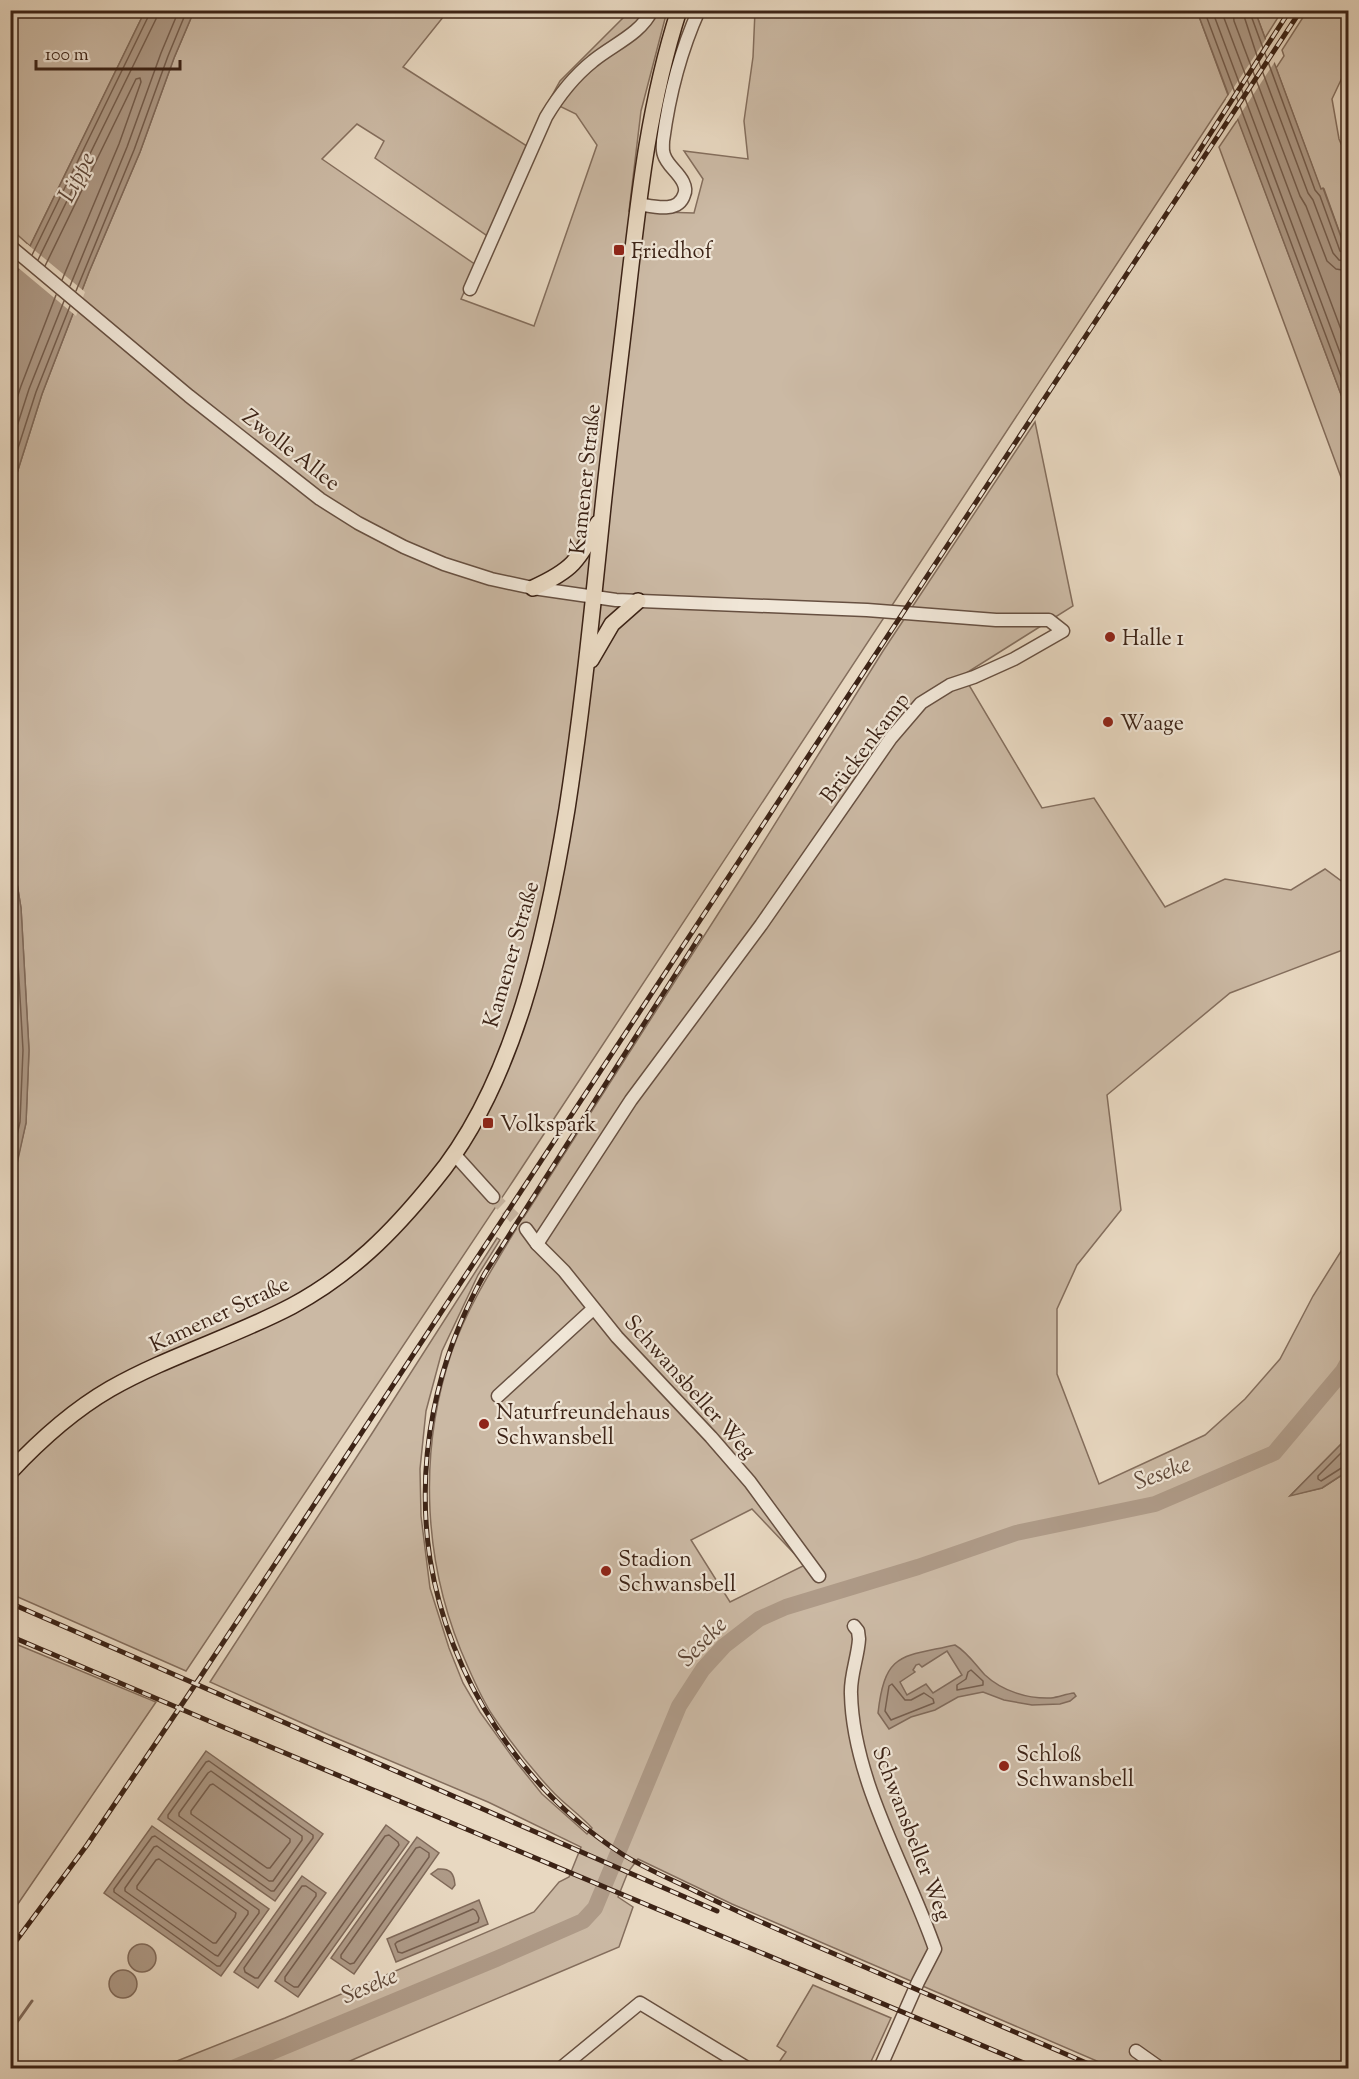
<svg xmlns="http://www.w3.org/2000/svg" width="1359" height="2079" viewBox="0 0 1359 2079" font-family="'Sorts Mill Goudy',serif">
  <rect width="100%" height="100%" fill="#e8d8c1"/>
  <filter id="stains"><feTurbulence type="fractalNoise" baseFrequency=".00333" numOctaves="4"/><feColorMatrix values="0 0 0 0 .2 0 0 0 0 .09 0 0 0 0 .02 0 0 0 .5 -.17"/></filter>
  <radialGradient id="worn" r=".72"><stop offset=".6" stop-color="#630" stop-opacity="0"/><stop offset="1" stop-color="#630" stop-opacity=".3"/></radialGradient>
  <g fill="#cbb9a4" stroke="#846e5d" stroke-width="1.5" fill-rule="evenodd">
    <path d="M10 11H145L30 246 11 229Z"/>
    <path d="M194 11H448L403 67 530 148 489 237 375 158 384 141 357 124 322 159 476 265 461 299 534 326 597 145 576 114 549 101 560 81 630 11H667L641 111 629 211 694 213 703 179 684 151 748 159 744 121 753 57 755 11H1197L1228 95 513 1181 186 1671 11 1594 10 1191 26 1123 29 1050 21 908 10 840 11 492 42 394 89 272 140 152 174 58Z"/>
    <path d="M1255 11H1282L1265 38Z"/>
    <path d="M1307 11H1348V65L1332 99 1339 139 1348 160V256L1324 189 1321 190 1276 68 1284 56 1282 50Z"/>
    <path d="M1238 119 1348 413V496L1219 147Z"/>
    <path d="M1035 422 1073 606 963 675 1042 808 1094 798 1165 907 1225 879 1291 890 1325 869 1348 886V948L1230 993 1107 1095 1121 1210 1077 1265 1057 1309V1374L1099 1484 1205 1435 1245 1399 1280 1359 1313 1296 1348 1240V1437L1291 1495 1322 1488 1348 1471V2068H1113L732 1904 638 1859 628 1872 618 1897 633 1907 619 1947 375 2050 334 2068H78L83 2062 104 2065 142 2066 177 2061 285 2018 534 1912 559 1882 569 1877 581 1847 488 1802 329 1735 210 1682 371 1435 497 1238 500 1240 478 1275 442 1351 426 1411 420 1469 421 1516 430 1588 449 1648 463 1683 480 1712 513 1758 542 1794 587 1834 592 1828C581 1816 567 1806 555 1794 532 1770 511 1743 493 1716 483 1701 475 1683 468 1667 423 1568 417 1454 452 1351 467 1309 490 1272 513 1234L743 875 883 651ZM752 1509 805 1565 730 1602 691 1540Z"/>
    <path d="M11 1642 156 1702 11 1914Z"/>
    <path d="M813 1985 891 2018 868 2068H775L786 2052 777 2046Z"/>
  </g>
  <g fill="#ae9a87" stroke="#806a5a" stroke-width="1.5" fill-rule="evenodd">
    <path d="M145 11H194L174 58 140 152 89 272 42 394 11 492V285Z"/>
    <path d="M1197 11H1255L1321 189 1323 188 1348 256V413Z"/>
    <path d="M10 840 21 908 29 1050 26 1123 11 1191Z"/>
    <path d="M1348 1437V1471L1322 1488 1290 1496Z"/>
    <path d="M955 1645C967 1652 975 1664 985 1675 1002 1691 1028 1699 1051 1698 1059 1697 1066 1694 1074 1693L1076 1696 1070 1701 1060 1704 1032 1705 1004 1700 983 1692 958 1697 935 1710 911 1717 889 1729 878 1713C885 1651 902 1657 955 1645ZM947 1651 962 1675 933 1693 926 1684 907 1695 900 1682 915 1672 913 1670 916 1665 919 1664 922 1667Z"/>
    <path d="M206 1751 323 1834 275 1901 158 1819Z"/>
    <path d="M386 1825 409 1842 298 1997 275 1981Z"/>
    <path d="M152 1826 269 1909 221 1976 104 1893Z"/>
    <path d="M417 1837 439 1853 354 1974 331 1958Z"/>
    <path d="M438 1869C450 1868 454 1873 455 1885L452 1889 431 1874Z"/>
    <path d="M302 1876 326 1893 258 1988 234 1972Z"/>
    <path d="M479 1900 488 1924 396 1962 387 1939Z"/>
    <circle cx="142" cy="1958" r="14"/>
    <circle cx="123" cy="1984" r="14"/>
  </g>
  <g fill="#e8d8c1">
    <path d="M1268 36 1276 60 1236 121 1226 99Z"/>
    <path d="M27 244 85 292 76 316 16 266Z"/>
  </g>
  <g fill="none" stroke-linecap="round" stroke-linejoin="round">
    <g stroke="#755e4e" stroke-width="1.5">
      <path d="M1204 10 1348 395"/>
      <path d="M1212 10 1348 374"/>
      <path d="M1221 10 1348 348"/>
      <path d="M1233 10 1234 21 1300 196 1306 206 1327 261 1336 269 1348 271"/>
      <path d="M1242 10 1260 65 1308 193 1313 200 1333 253 1339 260 1348 262"/>
      <path d="M1249 10 1315 190 1320 196 1340 251 1348 255"/>
      <path d="M32 255 149 15 150 10"/>
      <path d="M38 260 156 19 157 10"/>
      <path d="M45 266 136 79 140 78 141 82 119 144 62 280"/>
      <path d="M70 286 127 147 161 53 179 10"/>
      <path d="M76 291 134 150 168 56 187 10"/>
      <path d="M10 419 21 386 56 295"/>
      <path d="M10 448 29 389 64 301"/>
      <path d="M10 473 36 392 70 306"/>
      <path d="M10 880 15 909 23 1050 20 1122 10 1165"/>
      <path d="M10 961 16 1050 13 1121 10 1131"/>
      <path d="M1348 1446 1318 1476V1479L1321 1481 1343 1467H1348"/>
      <path d="M971 1670 983 1681V1685L957 1690V1685L966 1679 968 1672Z"/>
      <path d="M892 1684 905 1700H911L924 1693 933 1699 934 1703 891 1720 885 1711 889 1686Z"/>
      <path d="M209 1761 313 1835V1838L274 1891H271L168 1818V1815L206 1762Z"/>
      <path d="M211 1771 302 1836V1840L273 1881H269L179 1816V1813L208 1773Z"/>
      <path d="M213 1784 290 1839V1842L270 1868H267L191 1814V1811L210 1785Z"/>
      <path d="M389 1835 398 1842 399 1845 298 1987H294L285 1981V1977L385 1836Z"/>
      <path d="M155 1836 259 1910V1913L220 1966H217L114 1892V1889L152 1837Z"/>
      <path d="M157 1846 248 1911V1914L218 1956 215 1955 125 1891V1888L154 1847Z"/>
      <path d="M420 1847 429 1853V1857L354 1963 350 1964 341 1958V1955L416 1848Z"/>
      <path d="M159 1859 236 1913 235 1917 216 1943H213L137 1889V1886L156 1860Z"/>
      <path d="M302 1886H306L316 1893V1896L258 1978H255L245 1972 244 1968Z"/>
      <path d="M473 1909 476 1911 479 1918 478 1922 402 1953 398 1952 395 1944 397 1942Z"/>
    </g>
    <path stroke="#806a5a" stroke-width="3" d="M10 2032 32 2001"/>
    <path stroke="#ae9a87" stroke-width="16" d="M233 2068 496 1959 583 1921 595 1908 679 1706 703 1669 724 1646 759 1619 786 1607 918 1567 1016 1533 1155 1504 1274 1453 1343 1371 1348 1362"/>
    <path stroke="#c6b49f" stroke-width="12" stroke-dasharray="12 6" stroke-linecap="butt" d="M493 1197 526 1229"/>
    <defs>
      <g id="minor">
        <path d="M638 204C652 206 678 214 684 195 686 191 685 186 683 182 678 172 667 165 664 155 662 150 663 146 663 141 669 96 680 52 699 10"/>
        <path d="M10 246 189 396 320 499 358 523 404 547 444 564 491 579 533 588 616 600 867 610 996 620H1049L1063 631 1014 659 974 677 950 685 921 703 891 738 761 925 631 1100 537 1244"/>
        <path d="M470 289 546 117C559 95 573 77 593 61 612 45 641 34 652 10"/>
        <path d="M455 1155 493 1197"/>
        <path d="M526 1229 537 1244 564 1271 617 1337 711 1437 750 1482 819 1576"/>
        <path d="M498 1396 593 1309"/>
        <path d="M854 1626 858 1631 859 1639C858 1657 850 1676 851 1694 853 1781 907 1868 935 1949L918 1982 880 2068"/>
        <path d="M1136 2051 1160 2068"/>
        <path d="M561 2068 640 2003 747 2068"/>
      </g>
      <g id="major">
        <path d="M533 588C573 570 578 561 598 523"/>
        <path d="M591 660 612 624 638 601"/>
        <path d="M10 1472C40 1440 72 1411 110 1389 168 1356 233 1337 292 1306 351 1274 392 1233 434 1181 515 1084 547 932 567 809 582 712 592 614 602 516 609 447 618 378 626 309 638 205 647 110 679 10"/>
      </g>
    </defs>
    <use href="#minor" stroke="#675041" stroke-width="15"/>
    <use href="#major" stroke="#3c2316" stroke-width="18"/>
    <use href="#minor" stroke="#f0e6d7" stroke-width="12"/>
    <use href="#major" stroke="#e8d8c1" stroke-width="15"/>
    <defs>
      <g id="rail">
        <path d="M1194 159 1290 10"/>
        <path d="M700 936 485 1273C436 1360 415 1459 430 1559 449 1677 521 1789 622 1854 644 1868 668 1878 691 1889 739 1913 788 1934 837 1955 924 1993 1011 2030 1098 2068"/>
        <path d="M10 1603 717 1911"/>
        <path d="M10 1636 223 1727 1036 2068"/>
        <path d="M10 1949 87 1845 199 1679 1301 10"/>
      </g>
    </defs>
    <use href="#rail" stroke="#3c2316" stroke-width="5"/>
    <use href="#rail" stroke="#f0e6d7" stroke-width="3" stroke-dasharray="9" stroke-linecap="butt"/>
  </g>
  <g fill="#8f2418" stroke="#f0e6d7" stroke-width="2">
    <rect x="613" y="244" width="12" height="12" rx="3"/>
    <circle cx="1110" cy="637" r="6"/>
    <circle cx="1108" cy="722" r="6"/>
    <rect x="482" y="1117" width="12" height="12" rx="3"/>
    <circle cx="484" cy="1424" r="6"/>
    <circle cx="606" cy="1571" r="6"/>
    <circle cx="1004" cy="1766" r="6"/>
  </g>
  <g text-anchor="middle" stroke-width="4.5" stroke-linejoin="round" paint-order="stroke">
    <g font-size="22" fill="#3c2316" stroke="#f0e6d7" text-anchor="start">
      <text x="631" y="258">Friedhof</text>
      <text x="1122" y="645">Halle 1</text>
      <text x="1120" y="730">Waage</text>
      <text x="500" y="1131">Volkspark</text>
      <text x="496" y="1419">Naturfreundehaus<tspan x="496" dy="25">Schwansbell</tspan></text>
      <text x="618" y="1566">Stadion<tspan x="618" dy="25">Schwansbell</tspan></text>
      <text x="1016" y="1761">Schloß<tspan x="1016" dy="25">Schwansbell</tspan></text>
    </g>
    <g font-size="22" fill="#3c2316" stroke="#f0e6d7">
      <text transform="translate(292 449) rotate(38)" y="8">Zwolle Allee</text>
      <text transform="translate(584 479) rotate(-84)" y="8">Kamener Straße</text>
      <text transform="translate(864 747) rotate(-53)" y="8">Brückenkamp</text>
      <text transform="translate(510 954) rotate(-74)" y="8">Kamener Straße</text>
      <text transform="translate(219 1313) rotate(-25)" y="8">Kamener Straße</text>
      <text transform="translate(691 1386) rotate(48)" y="8">Schwansbeller Weg</text>
      <text transform="translate(913 1833) rotate(69)" y="8">Schwansbeller Weg</text>
    </g>
    <g font-size="24" font-style="italic" fill="#5e4738" stroke="#f0e6d7">
      <text transform="translate(76 177) rotate(-63)" y="8">Lippe</text>
      <text transform="translate(1162 1472) rotate(-20)" y="8">Seseke</text>
      <text transform="translate(702 1641) rotate(-46)" y="8">Seseke</text>
      <text transform="translate(369 1985) rotate(-23)" y="8">Seseke</text>
    </g>
  </g>
  <rect width="1359" height="2079" fill="none" stroke="#e8d8c1" stroke-width="36"/>
  <rect x="12" y="12" width="1335" height="2055" fill="none" stroke="#3c2316" stroke-width="3"/>
  <rect x="18" y="18" width="1323" height="2043" fill="none" stroke="#3c2316" stroke-width="1.5"/>
  <path d="M36 60v9h144v-9" fill="none" stroke="#3c2316" stroke-width="3"/>
  <text x="45" y="60" font-size="18" fill="#3c2316" stroke="#f0e6d7" stroke-width="4.5" paint-order="stroke">100 m</text>
  <rect width="100%" height="100%" filter="url(#stains)"/>
  <rect width="100%" height="100%" fill="url(#worn)"/>
</svg>
